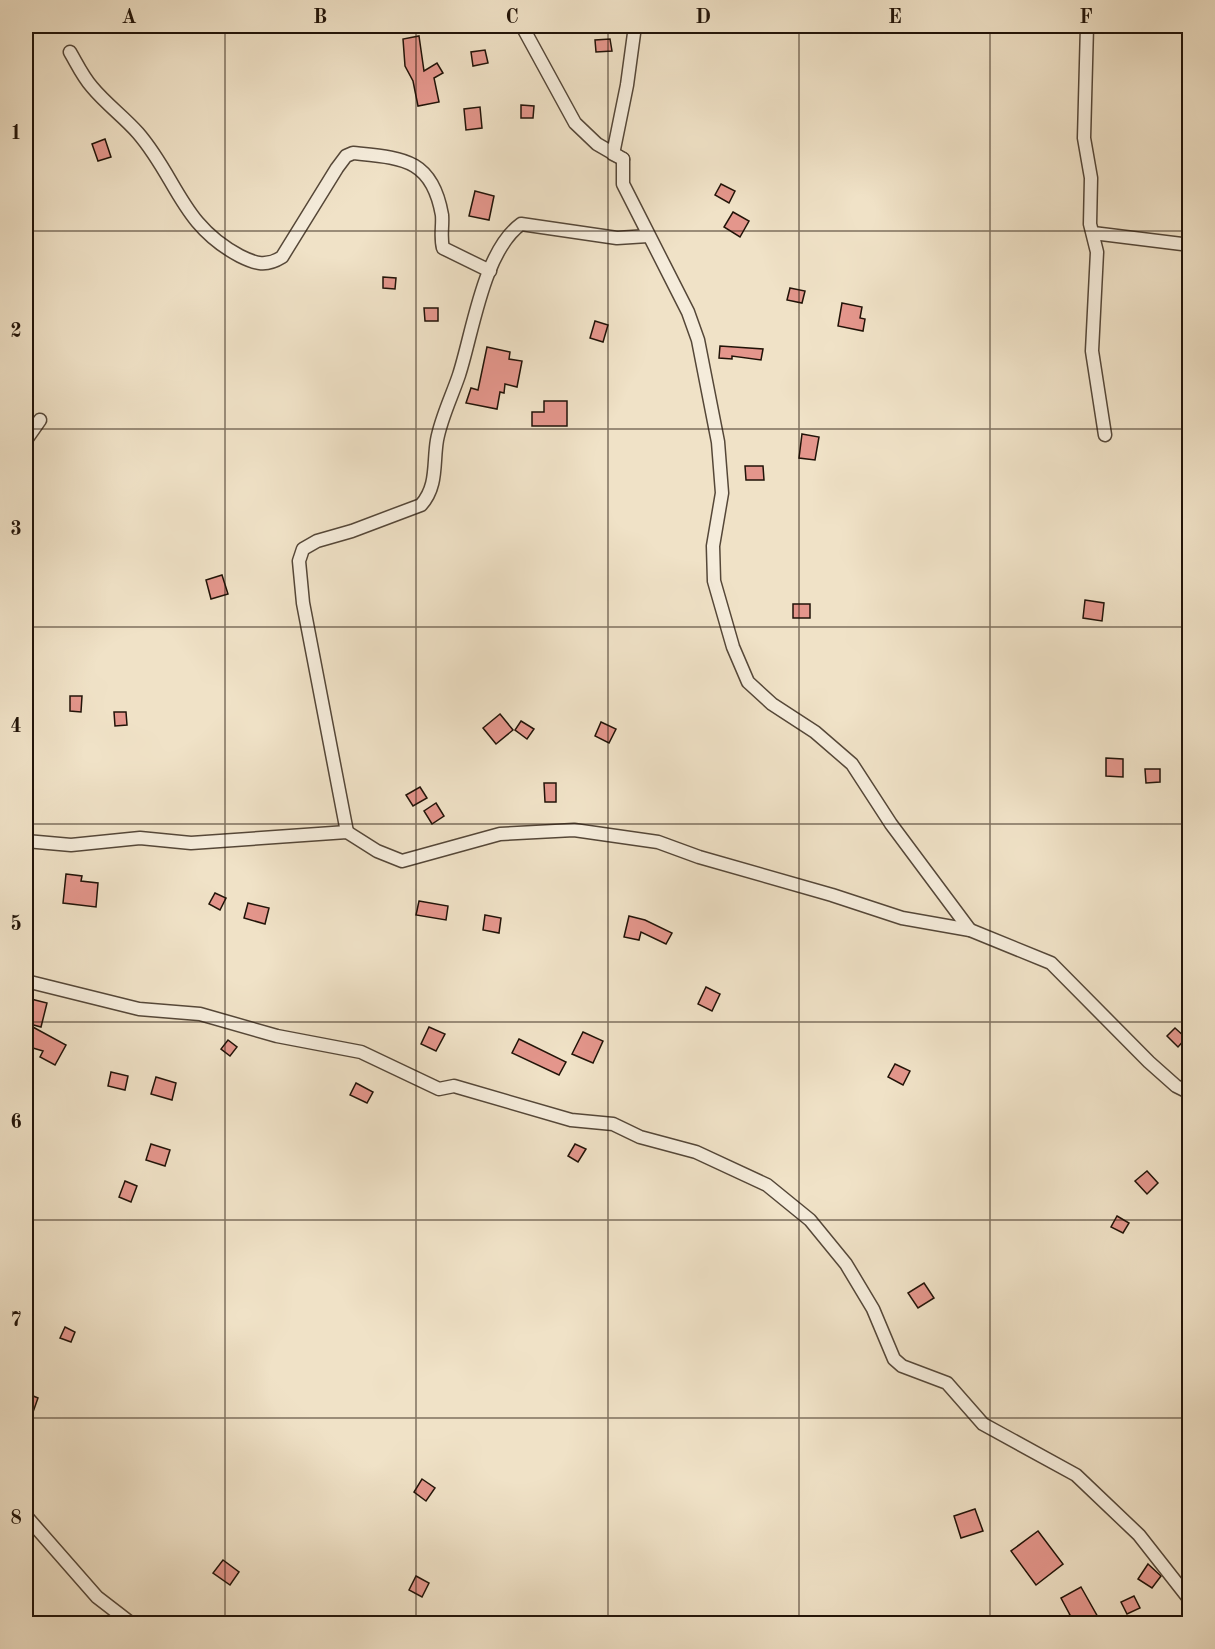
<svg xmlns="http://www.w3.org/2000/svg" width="1215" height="1649" viewBox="0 0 1215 1649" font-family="'Old Standard TT',serif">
  <rect width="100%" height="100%" fill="#f0e2c7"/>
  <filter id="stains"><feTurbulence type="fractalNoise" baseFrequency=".00333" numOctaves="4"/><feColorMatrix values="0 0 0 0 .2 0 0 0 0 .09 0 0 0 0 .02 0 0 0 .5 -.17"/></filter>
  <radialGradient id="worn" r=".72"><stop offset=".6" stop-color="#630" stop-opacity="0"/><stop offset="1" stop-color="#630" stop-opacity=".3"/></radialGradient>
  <g fill="#e4968c" stroke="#211308" stroke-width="1.5">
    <path d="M419 36 424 71 437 63 443 73 434 78 439 102 418 106 413 81 405 66 403 39Z"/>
    <path d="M610 39 612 51 596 52 595 40Z"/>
    <path d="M485 50 488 63 473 66 471 52Z"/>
    <path d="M521 105 534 106 533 118H521Z"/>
    <path d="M480 107 482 128 466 130 464 109Z"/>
    <path d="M105 139 111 157 98 161 92 144Z"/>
    <path d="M721 184 735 191 729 203 715 195Z"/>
    <path d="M475 191 494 196 489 220 469 216Z"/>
    <path d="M733 212 749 221 740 237 724 227Z"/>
    <path d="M383 277 396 278 395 289 383 288Z"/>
    <path d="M790 288 805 291 802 303 787 300Z"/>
    <path d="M842 303 862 307 860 318 865 319 863 331 838 326Z"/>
    <path d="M424 308H438V321H425Z"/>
    <path d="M595 321 608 325 603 342 590 338Z"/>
    <path d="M720 346 763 349 761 360 732 356V359L719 358Z"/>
    <path d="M487 347 510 352 509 359 522 361 517 387 505 384 504 393 500 392 497 409 466 403 471 388 478 390Z"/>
    <path d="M544 401H567V426H532V412H544Z"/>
    <path d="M802 434 819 437 815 460 799 458Z"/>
    <path d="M745 466H763L764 480H746Z"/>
    <path d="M222 575 228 594 211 599 206 580Z"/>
    <path d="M1085 600 1104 603 1102 621 1083 618Z"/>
    <rect x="793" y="604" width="17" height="14"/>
    <path d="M70 696H82L81 712 70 711Z"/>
    <path d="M114 712H126L127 725 115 726Z"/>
    <path d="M500 714 513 730 496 744 483 728Z"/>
    <path d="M521 721 534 729 527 739 515 730Z"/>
    <path d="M601 722 616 729 609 743 595 736Z"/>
    <path d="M1106 758 1123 759V777L1106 776Z"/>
    <path d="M1145 769H1160V782L1146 783Z"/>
    <path d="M544 783H556V802H545Z"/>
    <path d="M420 787 427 798 413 806 406 795Z"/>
    <path d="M436 803 444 816 432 824 424 811Z"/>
    <path d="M66 874 82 876 81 881 98 883 96 907 63 903Z"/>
    <path d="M215 893 226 898 220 910 209 904Z"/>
    <path d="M419 901 448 906 446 920 416 915Z"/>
    <path d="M248 903 269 908 265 924 244 918Z"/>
    <path d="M485 915 501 918 499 933 483 930Z"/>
    <path d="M629 916 645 920 672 933 666 944 641 932 639 940 624 937Z"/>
    <path d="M706 987 720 994 712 1011 698 1004Z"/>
    <path d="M31 999 47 1003 41 1027 26 1023Z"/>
    <path d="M31 1026 66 1045 55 1065 40 1057 43 1051 26 1046Z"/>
    <path d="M429 1027 445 1034 436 1051 421 1044Z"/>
    <path d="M1175 1028 1186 1038 1178 1047 1167 1036Z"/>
    <path d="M583 1032 603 1041 593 1063 572 1054Z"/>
    <path d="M519 1039 566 1062 559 1075 512 1053Z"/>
    <path d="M228 1040 237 1047 230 1056 221 1049Z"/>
    <path d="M895 1064 910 1071 903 1085 888 1077Z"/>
    <path d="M111 1072 128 1076 125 1090 108 1086Z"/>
    <path d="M156 1077 176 1083 172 1100 151 1094Z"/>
    <path d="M356 1083 373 1092 367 1103 350 1095Z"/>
    <path d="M151 1144 170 1150 165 1166 146 1160Z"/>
    <path d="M575 1144 586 1149 578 1162 568 1156Z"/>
    <path d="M1147 1171 1158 1183 1147 1194 1135 1181Z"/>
    <path d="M125 1181 137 1186 131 1202 119 1197Z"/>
    <path d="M1117 1216 1129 1223 1123 1233 1111 1227Z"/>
    <path d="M924 1283 934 1298 918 1308 908 1293Z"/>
    <path d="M65 1327 75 1332 71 1342 60 1338Z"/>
    <path d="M26 1393 38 1398 27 1429H26Z"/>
    <path d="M422 1479 435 1488 426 1501 414 1492Z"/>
    <path d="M975 1509 983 1531 961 1538 954 1516Z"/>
    <path d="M1038 1531 1063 1564 1036 1585 1011 1551Z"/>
    <path d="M223 1560 239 1572 230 1585 213 1573Z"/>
    <path d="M1148 1564 1161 1576 1152 1588 1138 1579Z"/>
    <path d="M416 1576 429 1583 422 1597 409 1590Z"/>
    <path d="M1081 1587 1099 1619 1090 1623H1055L1070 1615 1061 1598Z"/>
    <path d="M1134 1596 1140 1608 1127 1614 1121 1602Z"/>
  </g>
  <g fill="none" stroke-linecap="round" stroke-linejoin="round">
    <defs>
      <g id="minor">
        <path d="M522 26 575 123 597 144 623 159"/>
        <path d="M1087 26 1084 138 1091 178 1090 224 1097 252 1092 351 1105 435"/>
        <path d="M70 52C77 64 83 77 92 87 106 104 124 117 138 133 177 178 181 225 240 256 256 264 266 267 282 257L337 168 346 156 353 153C402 158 432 158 442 215 443 226 440 236 443 248L490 271"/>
        <path d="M619 157 613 154 627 85 635 26"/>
        <path d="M623 159V184L688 312 698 340 718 442 722 493 713 546 714 581 733 647 748 682 772 704 815 732 852 764 891 824 970 930"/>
        <path d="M1093 233 1190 245"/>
        <path d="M26 440 40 420"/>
        <path d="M347 832 303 603 299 561 303 549 317 541 352 531 421 505C438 486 433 463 437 440 441 418 452 396 459 375 473 332 483 252 521 224L617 238 648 236"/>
        <path d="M26 841 71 845 140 838 191 843 347 832 377 851 402 861 500 834 574 830 658 842 699 857 832 895 902 918 970 930 1051 963 1149 1062 1176 1086 1190 1093"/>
        <path d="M26 981 139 1009 200 1014 277 1036 361 1052 439 1089 454 1086 571 1120 613 1124 640 1137 696 1152 767 1185 810 1220 846 1264 873 1309 894 1359 902 1366 947 1383 983 1424 1076 1475 1139 1535 1190 1600"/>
        <path d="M26 1516 97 1597 132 1624"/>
      </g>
    </defs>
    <use href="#minor" stroke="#554738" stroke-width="15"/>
    <use href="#minor" stroke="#f5ecdb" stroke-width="12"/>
  </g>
  <path fill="none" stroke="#211308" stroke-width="1.5" stroke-opacity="0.55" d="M225 26V1624M416 26V1624M608 26V1624M799 26V1624M990 26V1624M26 231H1190M26 429H1190M26 627H1190M26 824H1190M26 1022H1190M26 1220H1190M26 1418H1190"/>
  <rect width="1215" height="1649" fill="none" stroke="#f0e2c7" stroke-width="66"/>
  <rect x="33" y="33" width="1149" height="1583" fill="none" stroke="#211308" stroke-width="2"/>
  <g font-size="20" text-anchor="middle" font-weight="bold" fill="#211308">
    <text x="129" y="23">A</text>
    <text x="320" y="23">B</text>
    <text x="512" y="23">C</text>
    <text x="703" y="23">D</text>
    <text x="895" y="23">E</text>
    <text x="1086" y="23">F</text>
    <text x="16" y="139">1</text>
    <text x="16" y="337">2</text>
    <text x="16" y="535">3</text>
    <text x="16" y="732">4</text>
    <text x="16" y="930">5</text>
    <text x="16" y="1128">6</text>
    <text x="16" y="1326">7</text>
    <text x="16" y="1524">8</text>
  </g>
  <rect width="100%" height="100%" filter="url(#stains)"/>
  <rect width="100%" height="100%" fill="url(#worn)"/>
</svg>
